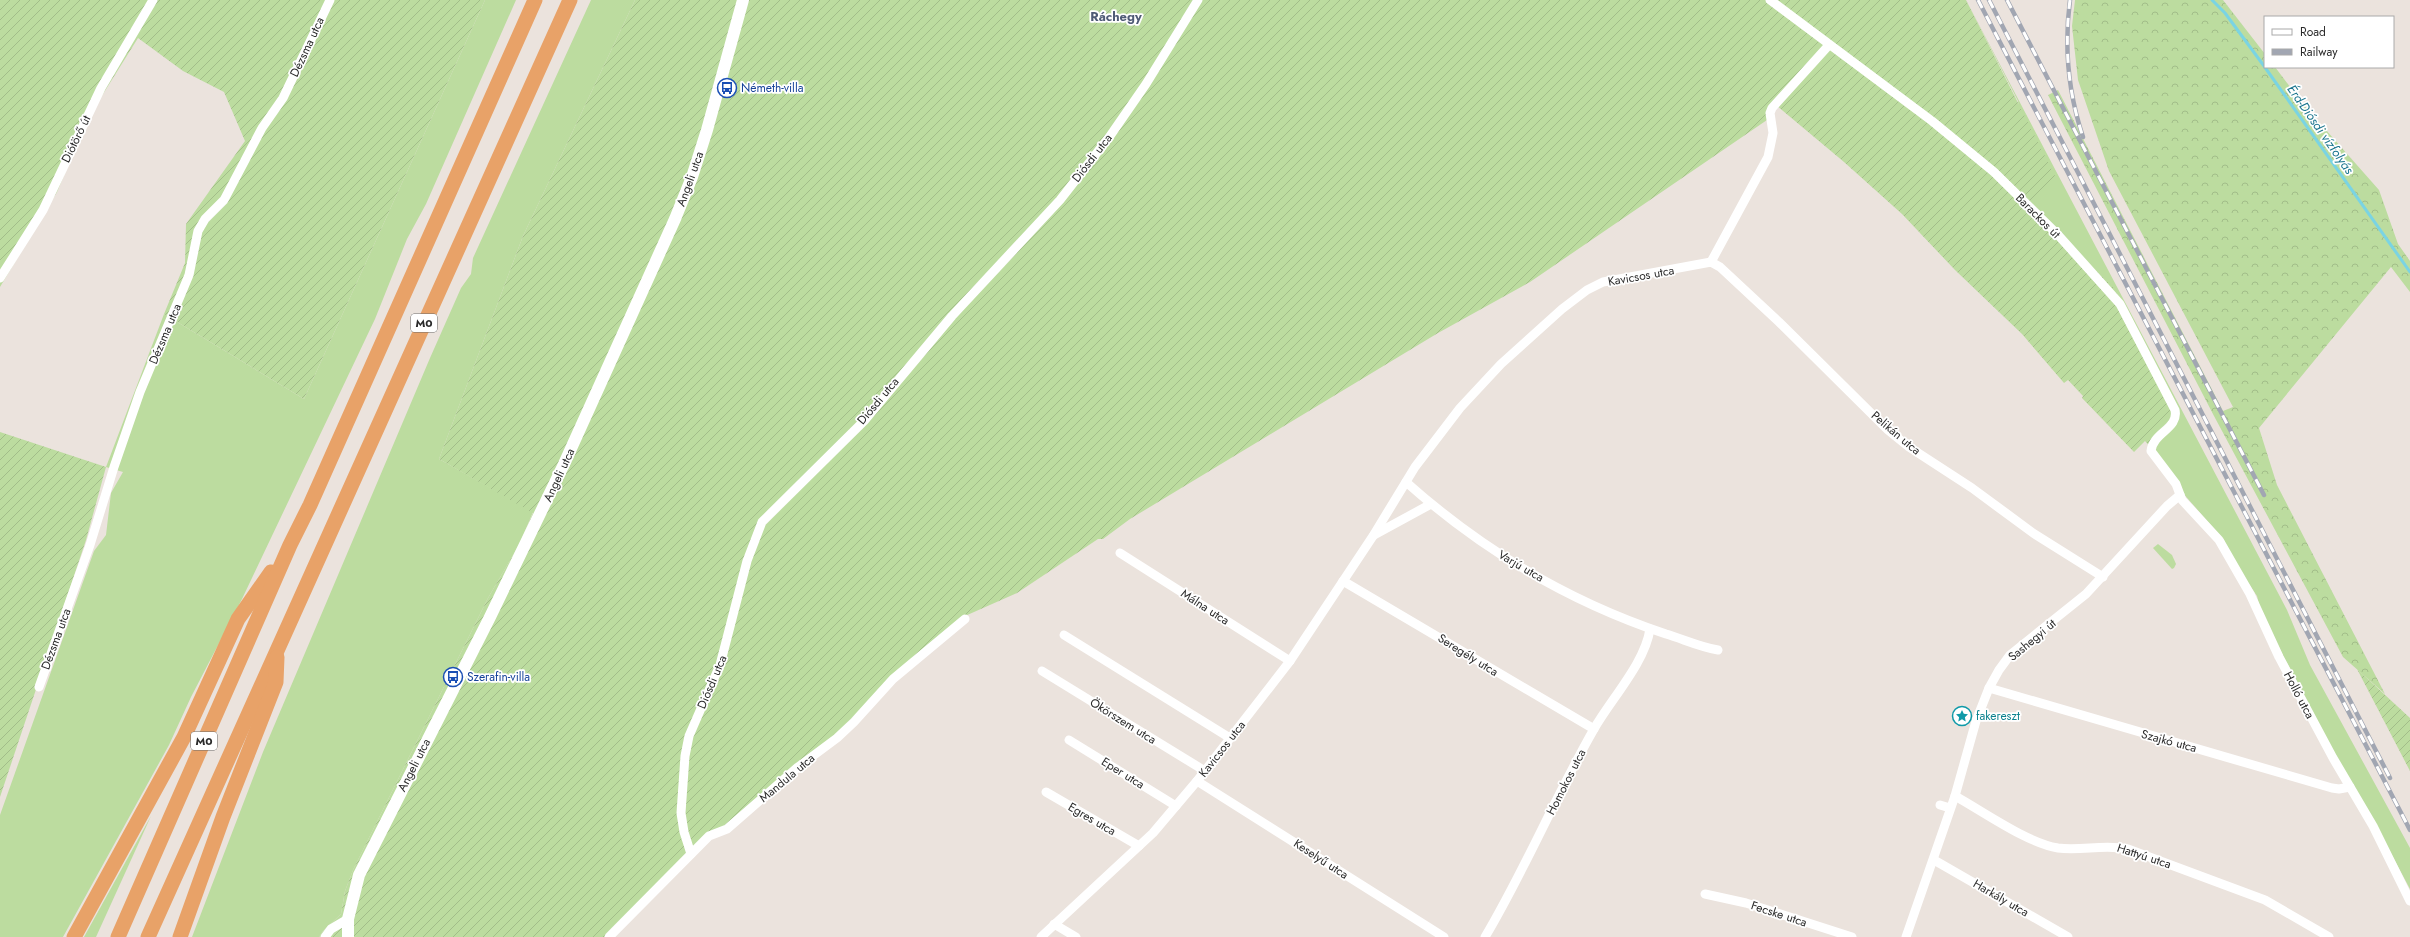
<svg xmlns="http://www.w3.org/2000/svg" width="2410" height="937" viewBox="0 0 2410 937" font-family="Jost,sans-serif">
  <defs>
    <pattern id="forest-crowns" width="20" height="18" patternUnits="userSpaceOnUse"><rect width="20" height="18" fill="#bcdc9f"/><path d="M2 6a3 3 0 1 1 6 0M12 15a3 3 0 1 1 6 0" fill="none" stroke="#a2bd89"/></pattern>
    <pattern id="garden-furrows" width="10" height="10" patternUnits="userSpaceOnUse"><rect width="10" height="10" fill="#bcdc9f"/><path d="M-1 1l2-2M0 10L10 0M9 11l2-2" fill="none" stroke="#a2bd89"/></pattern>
  </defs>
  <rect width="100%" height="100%" fill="#ebe3dd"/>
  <g fill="#bcdc9f">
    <path d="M485 0H516L426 204 407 239 375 319 242 599 191 697 169 745 63 937H0V815L94 551 106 535 111 493 123 472 106 467 164 314 304 399Z"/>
    <path d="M591 0H635L523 236 439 459 533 512 520 543 488 598 353 870 345 891 341 914 323 931 319 937H192L263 752 430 358 461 288 471 274 473 258Z"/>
    <path d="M1966 0 2287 610 2310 665 2410 848V889L2386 844 2336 759 2261 612 2257 596 2228 553 2224 540 2181 491 2153 450 2051 227 2031 205 2018 101Z"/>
    <path d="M2158 544 2172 555 2176 564 2174 568 2172 569 2153 548Z"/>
    <path d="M151 816 96 937H84Z"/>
  </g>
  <path fill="url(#forest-crowns)" d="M2075 0H2223L2265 54V67H2275L2303 104 2379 190 2398 244 2410 261V292L2391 267 2259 428 2277 485 2385 694 2343 657 2214 416 2048 95 2058 90 2223 411 2233 407 2109 171 2078 80 2072 26Z"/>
  <g fill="url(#garden-furrows)">
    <path d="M0 0H485L304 399 164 314 185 263 186 224 245 141 224 92 183 71 138 38 88 118 57 192 0 287Z"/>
    <path d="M635 0H1966L2055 176 2031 206 2113 287 2133 322 2179 417 2174 428 2161 436 2153 450 2145 441 2134 452 2082 398 2083 396 2068 380 2064 383 2022 334 1955 270 1902 214 1844 162 1777 106 1767 120 1530 282 1438 333 1130 519 1103 539H1098L1017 593 965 616 907 667 854 722 750 810 714 833 609 937H319L323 931 341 914 345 891 353 870 488 598 520 543 533 513 439 459 523 236Z"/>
    <path d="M0 432 106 467 86 540 0 797Z"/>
    <path d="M2357 669 2410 718V771Z"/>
  </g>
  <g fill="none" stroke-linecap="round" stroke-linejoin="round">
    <path stroke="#7ad4e3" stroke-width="3" d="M2212 0 2225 13 2264 66 2410 272"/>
    <g stroke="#fff" stroke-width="9">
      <path d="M1770 0 1932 121 1994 172 2059 236 2120 304 2175 410C2179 429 2153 432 2151 451L2176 484 2182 500 2219 540 2250 594 2279 657 2333 758 2373 826 2410 901"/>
      <path d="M1711 262 1720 267 1779 322 1888 430 1909 447 1972 488 2033 533 2103 577"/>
      <path d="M1711 262 1768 157 1773 133 1770 113 1772 108 1829 45"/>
      <path d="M0 278 43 210 101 88 153 0"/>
      <path d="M1406 482C1481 549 1570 602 1666 634 1683 639 1700 647 1718 650"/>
      <path d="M1374 535 1431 504"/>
      <path d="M1120 553 1290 661"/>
      <path d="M1343 581 1594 729"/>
      <path d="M1064 635 1230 738"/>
      <path d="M1042 671 1205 771"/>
      <path d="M39 687 90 545 114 467 140 392 189 275 198 231 205 219 224 200 262 128 283 98 330 0"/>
      <path d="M1989 688 2332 788 2339 789 2350 787"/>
      <path d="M1069 740 1176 806"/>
      <path d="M1197 781 1444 937"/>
      <path d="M1046 792 1139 846"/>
      <path d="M1955 796C1984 812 2027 843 2058 848 2081 851 2105 844 2128 849L2265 900 2329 937"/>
      <path d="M1940 805 1950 808"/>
      <path d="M691 854 684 832 681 813 685 756 689 736 720 665 747 561 762 522 864 421 952 316 1060 200 1110 136 1146 84 1198 0"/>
      <path d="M1934 860 2068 937"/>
      <path d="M1705 894 1746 903 1852 937"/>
      <path d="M1054 924 1076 937"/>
      <path d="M325 937 331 929 348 919"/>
      <path d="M609 937 709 836 727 829 798 767 837 738 854 722 893 679 965 619"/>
      <path d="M1041 937 1153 833 1197 781 1290 661 1373 536 1415 467 1460 408 1501 364 1562 309 1587 290 1603 282 1711 262"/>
      <path d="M1485 937C1525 870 1555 797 1594 729 1611 699 1645 663 1650 629"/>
      <path d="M1906 937 1955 796 1976 721 1989 688 1999 670 2010 655 2086 594 2167 506 2180 495"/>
    </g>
    <path stroke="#fff" stroke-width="12" d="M348 937V919L359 875 490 617 564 464 675 219 692 177 707 130 743 0"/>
    <g stroke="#e8a268" stroke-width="15">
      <path d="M74 937 184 737 238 619 271 572"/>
      <path d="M118 937 290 545 310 505 535 0"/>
      <path d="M148 937 570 0"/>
      <path d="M180 937 223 817 276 682 277 657"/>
    </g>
    <defs>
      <g id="rail">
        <path d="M1978 0 2410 830"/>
        <path d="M1989 0 2390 778"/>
        <path d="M2007 0 2264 495"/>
        <path d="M2070 0C2064 46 2068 92 2083 137"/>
      </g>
    </defs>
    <use href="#rail" stroke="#a1a6b2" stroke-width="4.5"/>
    <use href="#rail" stroke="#fff" stroke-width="3" stroke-dasharray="9" stroke-linecap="butt"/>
  </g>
  <defs>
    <symbol id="bus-ring" viewBox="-11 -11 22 22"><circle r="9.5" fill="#fff" stroke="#1a4fb4" stroke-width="1.5"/><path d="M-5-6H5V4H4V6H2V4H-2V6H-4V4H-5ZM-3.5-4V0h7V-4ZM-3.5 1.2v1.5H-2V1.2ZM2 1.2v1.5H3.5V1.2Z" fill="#1a4fb4"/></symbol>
    <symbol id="sight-ring" viewBox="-11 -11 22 22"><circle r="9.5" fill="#fff" stroke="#0f9aa8" stroke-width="1.5"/><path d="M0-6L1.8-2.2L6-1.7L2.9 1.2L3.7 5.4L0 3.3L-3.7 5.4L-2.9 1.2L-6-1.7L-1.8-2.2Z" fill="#0f9aa8"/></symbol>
  </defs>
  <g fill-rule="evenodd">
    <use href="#bus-ring" x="716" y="77" width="22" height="22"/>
    <use href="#bus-ring" x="442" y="666" width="22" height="22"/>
    <use href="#sight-ring" x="1951" y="705" width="22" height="22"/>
  </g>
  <g text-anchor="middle" stroke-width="3.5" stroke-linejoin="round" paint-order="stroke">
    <g fill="#fff" stroke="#6a6a6a" stroke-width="1">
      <rect x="411" y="314" width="26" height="18" rx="3"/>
      <rect x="191" y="732" width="26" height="18" rx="3"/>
    </g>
    <g font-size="11" font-weight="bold" fill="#2a2a2a">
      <text x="424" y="327">M0</text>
      <text x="204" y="745">M0</text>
    </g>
    <g font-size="12" fill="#2a2a2a" stroke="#fff">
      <text transform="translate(307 47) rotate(-65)" y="4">Dézsma utca</text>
      <text transform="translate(76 139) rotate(-64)" y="4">Diótörő út</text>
      <text transform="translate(1092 158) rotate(-52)" y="4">Diósdi utca</text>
      <text transform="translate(690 179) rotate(-70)" y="4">Angeli utca</text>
      <text transform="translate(2038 216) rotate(45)" y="4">Barackos út</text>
      <text transform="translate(1641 276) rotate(-10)" y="4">Kavicsos utca</text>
      <text transform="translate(165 334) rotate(-67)" y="4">Dézsma utca</text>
      <text transform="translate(878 401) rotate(-50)" y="4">Diósdi utca</text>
      <text transform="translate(1896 433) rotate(40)" y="4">Pelikán utca</text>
      <text transform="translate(559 475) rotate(-65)" y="4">Angeli utca</text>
      <text transform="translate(1521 566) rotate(30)" y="4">Varjú utca</text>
      <text transform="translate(1205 607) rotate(33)" y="4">Málna utca</text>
      <text transform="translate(56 639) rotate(-70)" y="4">Dézsma utca</text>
      <text transform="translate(2032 640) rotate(-40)" y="4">Sashegyi út</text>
      <text transform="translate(1468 655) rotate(32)" y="4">Seregély utca</text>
      <text transform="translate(712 682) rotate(-67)" y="4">Diósdi utca</text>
      <text transform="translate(2299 695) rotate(62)" y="4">Holló utca</text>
      <text transform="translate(1123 721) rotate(32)" y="4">Ökörszem utca</text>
      <text transform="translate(2169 741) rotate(15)" y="4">Szajkó utca</text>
      <text transform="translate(1222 749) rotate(-52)" y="4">Kavicsos utca</text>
      <text transform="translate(414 765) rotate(-63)" y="4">Angeli utca</text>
      <text transform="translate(1123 773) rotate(32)" y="4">Eper utca</text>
      <text transform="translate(787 778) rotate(-40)" y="4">Mandula utca</text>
      <text transform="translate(1566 782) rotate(-63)" y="4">Homokos utca</text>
      <text transform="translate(1092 819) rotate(30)" y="4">Egres utca</text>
      <text transform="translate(2144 856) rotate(18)" y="4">Hattyú utca</text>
      <text transform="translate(1321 859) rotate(33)" y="4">Keselyű utca</text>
      <text transform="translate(2001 898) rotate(30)" y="4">Harkály utca</text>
      <text transform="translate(1779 914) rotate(18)" y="4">Fecske utca</text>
    </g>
    <g font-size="12" fill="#164399" stroke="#fff" text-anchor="start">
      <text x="741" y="92">Németh-villa</text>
      <text x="467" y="681">Szerafin-villa</text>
    </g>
    <g font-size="12" fill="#0d838f" stroke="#fff" text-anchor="start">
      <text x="1976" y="720">fakereszt</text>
    </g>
    <g font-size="13" font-weight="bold" fill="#4f5b76" stroke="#fff">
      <text x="1116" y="21">Ráchegy</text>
    </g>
    <g font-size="13" font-style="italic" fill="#1a758e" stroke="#fff">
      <text transform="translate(2321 129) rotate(55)" y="5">Érd-Diósdi vízfolyás</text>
    </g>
  </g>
  <rect x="2264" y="16" width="130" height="52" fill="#ffffff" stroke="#aaaaaa"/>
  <rect x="2272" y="29" width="20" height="6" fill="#ffffff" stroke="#aaaaaa"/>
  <text x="2300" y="36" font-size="12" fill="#2a2a2a">Road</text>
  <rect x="2272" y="49" width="20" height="6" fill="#a1a6b2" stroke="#aaaaaa"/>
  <text x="2300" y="56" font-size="12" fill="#2a2a2a">Railway</text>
</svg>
